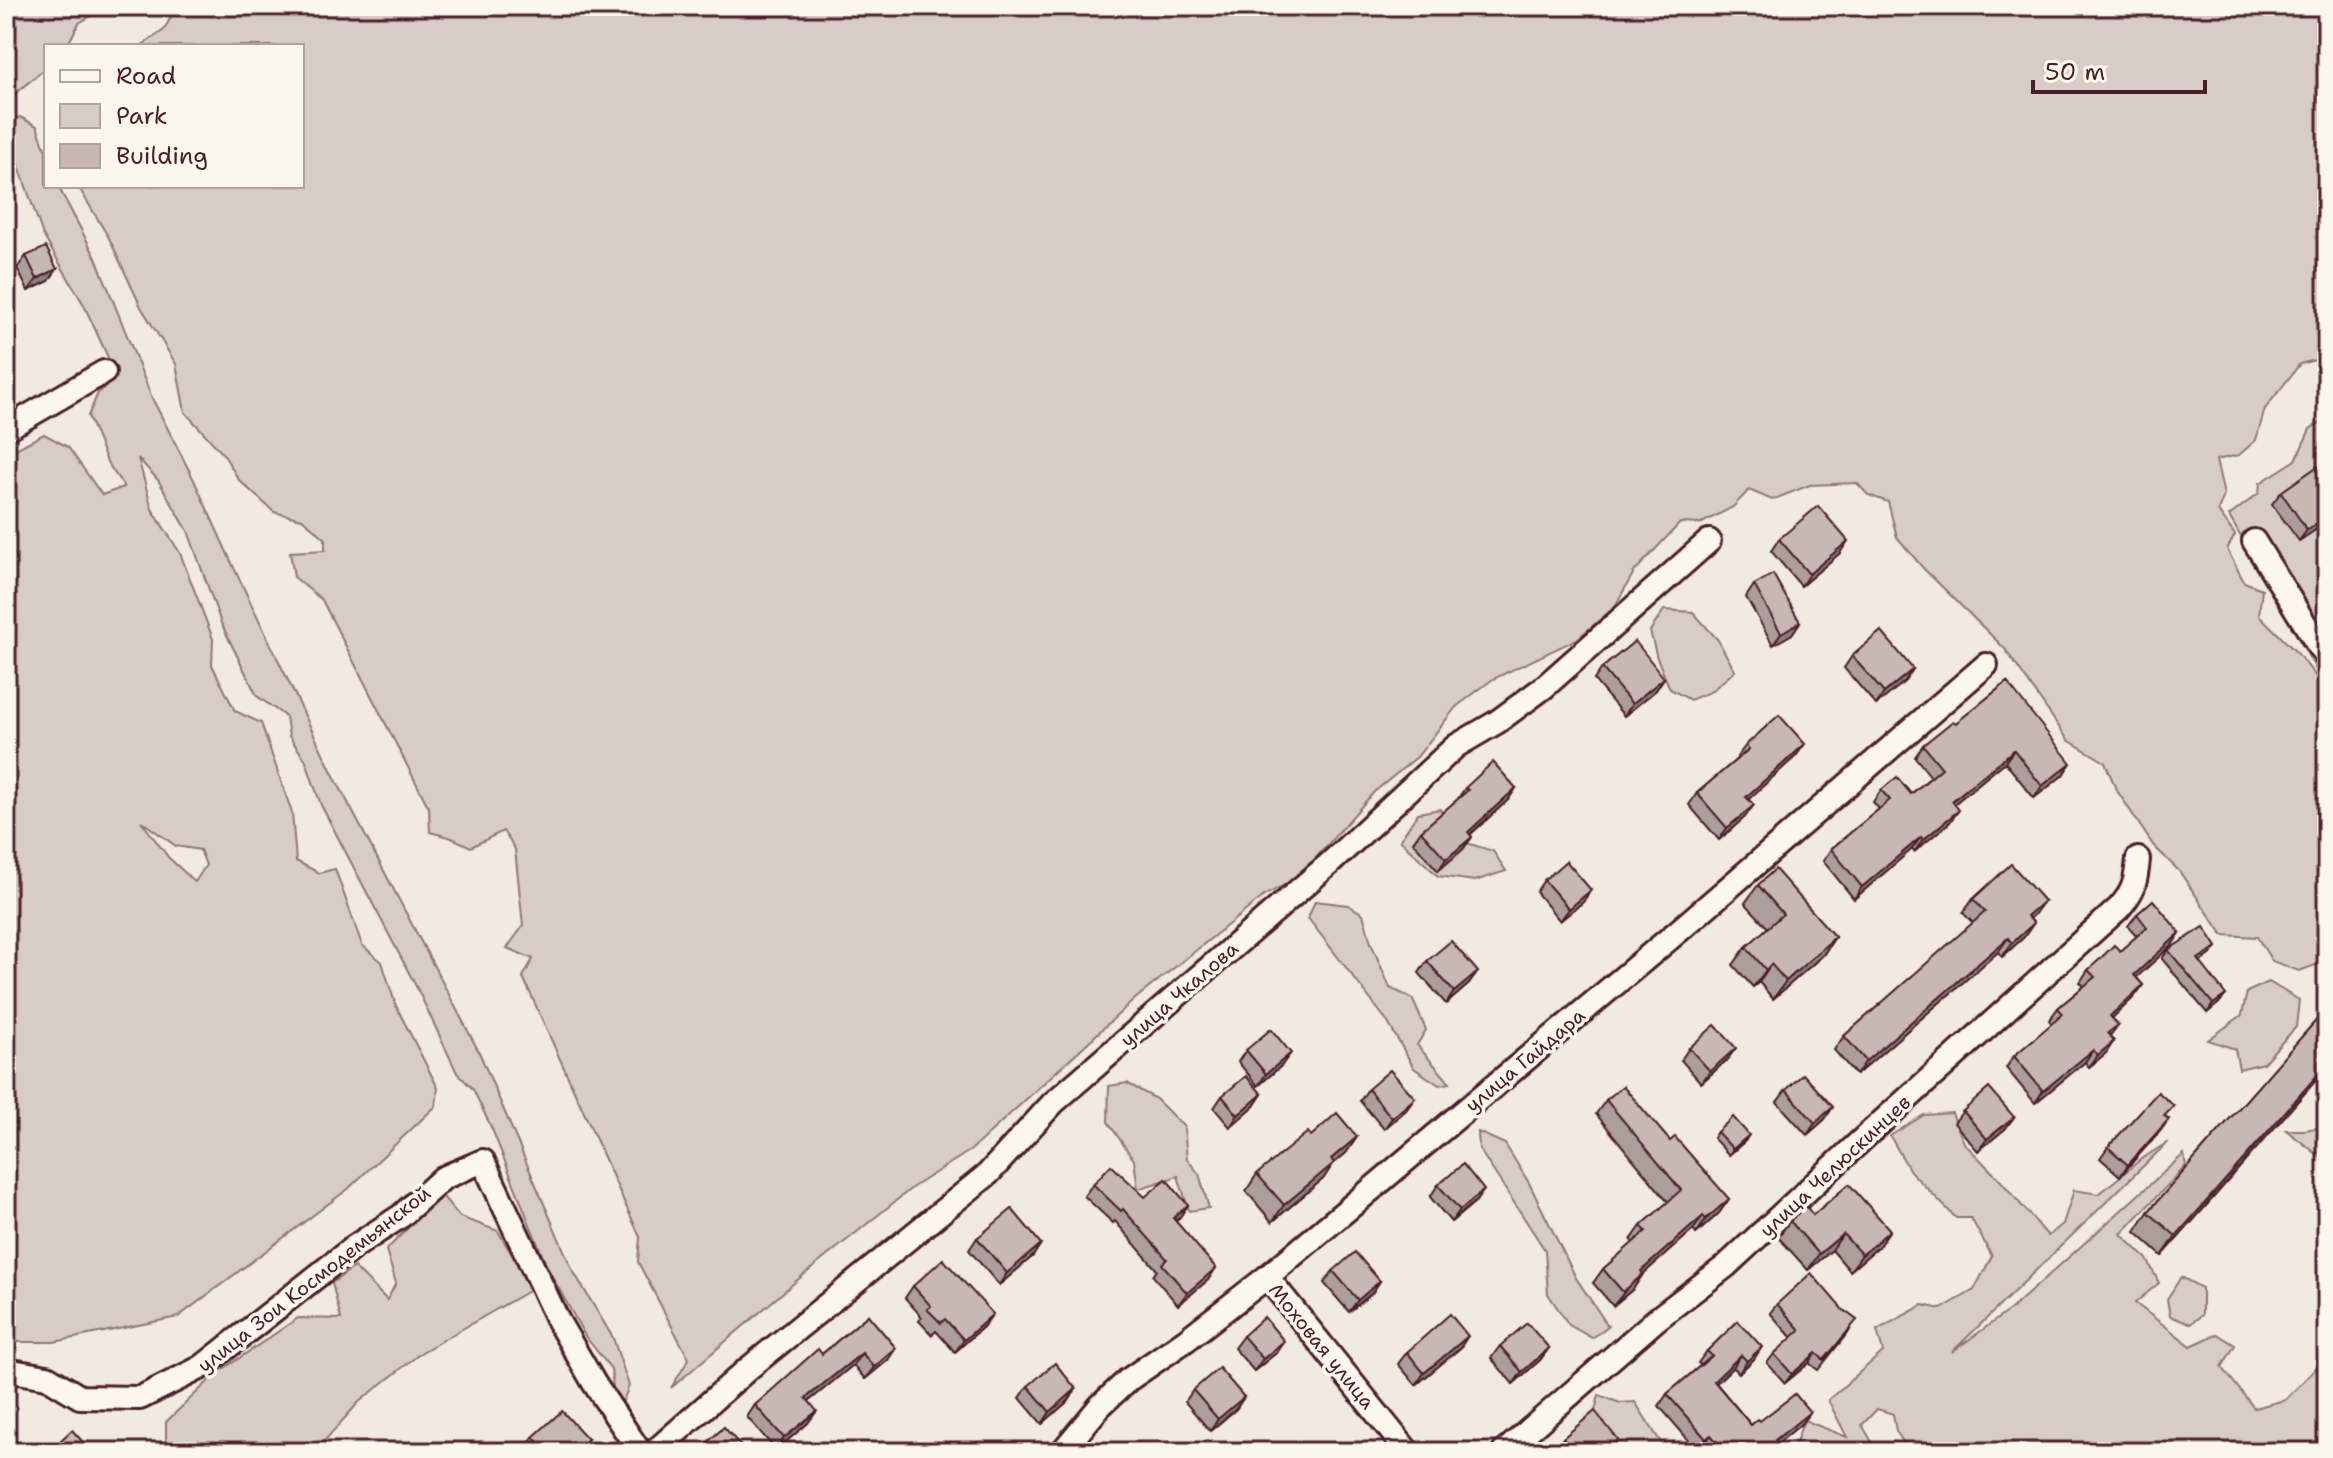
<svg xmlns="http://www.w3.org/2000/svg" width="2333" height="1458" viewBox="0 0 2333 1458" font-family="'Shantell Sans',sans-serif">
  <rect width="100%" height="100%" fill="#f0eae0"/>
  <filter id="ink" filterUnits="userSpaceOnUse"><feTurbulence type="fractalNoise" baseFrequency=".0125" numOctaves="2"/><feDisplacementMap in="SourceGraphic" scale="16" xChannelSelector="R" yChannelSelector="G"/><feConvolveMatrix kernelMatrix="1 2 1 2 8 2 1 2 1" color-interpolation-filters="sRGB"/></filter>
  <g filter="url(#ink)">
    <g fill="#d8ccc6" stroke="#917678" stroke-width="2" fill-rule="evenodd">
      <path d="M6 6H109L79 23 67 46H46V68L6 101Z"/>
      <path d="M177 6H2327V357L2300 364 2265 409 2256 440 2239 455 2216 460 2224 495 2218 511 2235 535 2227 549 2244 582 2262 589 2259 615 2297 653 2319 680H2326L2315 668 2229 516 2259 493 2260 483 2296 460 2310 429 2327 418V942L2316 965 2299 971 2272 961 2257 937 2223 935 2179 871 2153 845 2116 789 2105 762 2068 740 2005 649 1923 568 1897 537 1888 502 1868 495 1857 483 1810 485 1772 500 1749 490 1733 507 1700 524 1680 523 1634 572 1614 608 1577 639 1493 679 1456 707 1417 757 1374 792 1300 876 1264 896 1135 999 971 1150 913 1187 801 1277 671 1388 689 1359 638 1262 640 1237 523 977 533 959 507 948 523 926 515 849 503 831 471 847 452 838 430 832 429 808 322 600 294 577 290 552 325 550V538L302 519 274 512 239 480 224 455 185 412 176 364 141 307 109 238 78 186H302V46H141L164 30Z"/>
      <path d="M20 117 37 126 46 151V186H58L96 258 152 398 194 480 235 570 333 774 479 1052 572 1269 613 1338 629 1386 623 1401 614 1395 611 1369 585 1336 547 1267 492 1129 473 1089 457 1073 417 988 321 805 305 759 289 736 286 717 257 696 221 623 188 531 158 480 138 458 152 509 180 553 213 639 212 665 235 711 261 723 292 813 296 861 319 873 335 869 362 945 382 962 396 1006 438 1088 436 1106 348 1189 178 1317 54 1342H6V454L44 434 68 447 102 495 124 487 107 462 88 416 98 393 117 377 84 305 43 235 15 155 6 146V122ZM141 821 176 846 200 850 206 865 195 882 169 858Z"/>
      <path d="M1664 610 1693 612 1718 640 1735 671 1710 692 1690 700 1670 689 1657 658 1650 631Z"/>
      <path d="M1440 809 1457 840 1493 851 1506 871 1475 881 1438 876 1400 840 1418 813Z"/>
      <path d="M1315 901 1348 905 1363 914 1371 943 1390 988 1412 998 1426 1030 1417 1045 1450 1083 1439 1085 1414 1068 1387 1021 1308 918Z"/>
      <path d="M2269 982 2299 1000 2296 1027 2263 1063 2239 1069 2235 1049 2208 1040 2242 1015 2247 992Z"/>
      <path d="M1127 1083 1156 1099 1184 1127 1187 1159 1199 1174 1209 1208 1189 1211 1178 1176 1138 1189 1134 1160 1108 1122 1109 1086Z"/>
      <path d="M1952 1113 1964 1143 2000 1180 2048 1236 2063 1224 2074 1190 2099 1194 2140 1160 2168 1142 1952 1352 2011 1309 2184 1154 2186 1166 2121 1234 2147 1259 2159 1283 2135 1303 2191 1346 2217 1334 2235 1345 2222 1367 2254 1408 2285 1400 2327 1357V1452H1898L1907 1448 1896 1431 1893 1414 1877 1409 1862 1425 1878 1452H1795L1793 1450 1804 1420 1847 1437 1828 1400 1883 1352 1877 1330 1923 1305 1941 1309 1974 1290 1992 1256 1971 1218H1956L1910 1171 1890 1136 1924 1115Z"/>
      <path d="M2321 1127 2327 1136V1162L2286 1130H2305Z"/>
      <path d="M1478 1132 1505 1144 1529 1183 1576 1278 1608 1326 1592 1338 1569 1325 1548 1294 1545 1250 1479 1149Z"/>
      <path d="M428 1179 460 1217 498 1231 532 1289 422 1352 359 1402 320 1446 293 1445 290 1452H166V1422L216 1374 298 1318 341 1319 332 1283 354 1267 387 1300 396 1283 386 1250 424 1212Z"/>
      <path d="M2181 1277 2202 1288V1315L2190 1324 2170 1316 2167 1299Z"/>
      <path d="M1599 1395 1620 1403 1635 1402 1667 1452H1615L1593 1419Z"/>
    </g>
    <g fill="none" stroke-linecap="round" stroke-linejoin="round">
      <defs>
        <g id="street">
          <path d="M6 429 104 372"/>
          <path d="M2254 541 2318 645 2327 657"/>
          <path d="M1267 1277 1408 1452"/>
          <path d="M6 1370 47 1377 80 1397 140 1398 202 1367 354 1247 401 1216 443 1178 483 1161 558 1321 594 1383 640 1452"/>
          <path d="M654 1452 749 1368 988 1174 1053 1103 1329 864 1456 746 1497 722 1543 688 1709 541"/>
          <path d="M1062 1452 1100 1406 1128 1380 1186 1340 1267 1277 1682 928 1986 665"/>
          <path d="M1504 1452 1657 1319 1726 1266 1866 1136 2119 908C2134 891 2136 882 2138 859"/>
        </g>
      </defs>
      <use href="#street" stroke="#4a1f2b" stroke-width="28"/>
      <use href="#street" stroke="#fbf7ec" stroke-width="22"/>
    </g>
    <g fill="#ac9e9a" stroke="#4a1f2b" stroke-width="2">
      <path d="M26 256 49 281 28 291 17 268Z"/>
      <path d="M2281 492 2327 522 2299 541 2272 504Z"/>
      <path d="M1779 539 1840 553 1801 586 1771 551Z"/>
      <path d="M1754 585 1800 622 1792 634 1773 645 1746 597Z"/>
      <path d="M1852 656 1913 669 1905 681 1876 705 1844 668Z"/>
      <path d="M1602 668 1664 678 1656 690 1624 716 1594 680Z"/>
      <path d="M2007 682 2063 775 2034 798 2005 762 1954 804 1950 822 1914 852 1912 849 1854 899 1823 861 1831 849 1879 809 1873 802 1881 790 1911 794 1931 777 1915 757 1923 745 1956 723Z"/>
      <path d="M1746 745 1796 756 1748 799 1745 817 1719 840 1689 805 1697 793 1738 758 1737 757Z"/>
      <path d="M1465 788H1516L1508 800 1470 835 1472 837 1463 849 1438 871 1413 842 1421 831 1457 800Z"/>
      <path d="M1544 880 1583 902 1560 921 1536 892Z"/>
      <path d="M1758 885 1835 937 1823 955 1773 999 1759 982 1753 987 1733 965 1746 947 1768 928 1745 903Z"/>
      <path d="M1973 899 2044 901 2030 919 2024 937 2002 957 1998 952 1856 1075 1834 1050 1844 1036 1973 923 1963 913Z"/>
      <path d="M2137 914 2180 933 2172 945 2136 977 2143 985 2134 997 2112 1018 2118 1025 2110 1036 2106 1053 2089 1067 2085 1062 2035 1103 2006 1068 2014 1056 2052 1024 2049 1020 2058 1008 2084 986 2080 982 2088 970 2120 951 2137 936 2128 926Z"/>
      <path d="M2168 950 2210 955 2200 962 2219 1003 2207 1013 2162 959Z"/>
      <path d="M1427 961 1469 984 1446 1004 1419 973Z"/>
      <path d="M2327 1008V1072L2325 1070 2162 1256 2135 1232 2148 1212Z"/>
      <path d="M1689 1048 1727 1060 1701 1083 1681 1060Z"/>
      <path d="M1246 1050 1282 1065 1258 1086 1238 1062Z"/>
      <path d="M1368 1089 1415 1098 1406 1110 1384 1129 1360 1101Z"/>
      <path d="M1786 1090 1825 1119 1807 1135 1777 1102Z"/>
      <path d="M1262 1094 1254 1106 1230 1127 1214 1108 1222 1096Z"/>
      <path d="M1606 1100 1670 1141 1729 1199 1719 1213 1696 1234 1693 1230 1643 1274 1633 1289 1613 1306 1593 1283 1603 1269 1633 1243 1631 1240 1641 1226 1668 1202 1596 1114Z"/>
      <path d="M1963 1111 2014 1117 2005 1129 1978 1151 1954 1123Z"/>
      <path d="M2166 1117 2161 1130 2120 1176 2100 1158 2108 1147Z"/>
      <path d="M1717 1132 1745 1141 1729 1155 1713 1138Z"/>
      <path d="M1311 1136 1357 1137 1346 1153 1333 1164 1323 1179 1272 1222 1246 1191 1257 1174Z"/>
      <path d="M1093 1184 1145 1197 1188 1205 1176 1220 1208 1280 1178 1305 1153 1276 1157 1270 1115 1221 1113 1223 1084 1196Z"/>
      <path d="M1438 1185 1476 1201 1451 1222 1430 1197Z"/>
      <path d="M1813 1215 1879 1246 1850 1271 1832 1250 1808 1270 1778 1237 1790 1221Z"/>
      <path d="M977 1238 1033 1256 999 1285 969 1250Z"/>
      <path d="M1333 1271 1380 1281 1372 1293 1349 1312 1324 1283Z"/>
      <path d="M913 1286 984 1326 955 1352 936 1331 932 1335 919 1321 922 1317 905 1298Z"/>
      <path d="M1777 1304 1850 1330 1818 1370 1809 1363 1785 1383 1767 1363 1774 1354 1792 1338 1770 1313Z"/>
      <path d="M868 1315 888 1360 865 1379 853 1365 809 1401 808 1423 776 1450 747 1417 755 1405 822 1354Z"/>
      <path d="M1738 1321 1754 1359 1739 1373 1733 1367 1716 1383 1751 1425 1760 1421 1810 1412 1801 1424 1778 1443 1775 1452H1707L1703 1447 1698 1451 1659 1406 1667 1394 1701 1365 1698 1363 1707 1351Z"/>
      <path d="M1243 1336 1276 1353 1254 1371 1234 1348Z"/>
      <path d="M1500 1346 1549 1348 1540 1360 1513 1384 1491 1358Z"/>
      <path d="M1460 1348 1416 1385 1398 1364 1407 1352Z"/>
      <path d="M1028 1386 1076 1389 1068 1401 1042 1424 1020 1398Z"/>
      <path d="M1193 1390 1244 1397 1236 1409 1210 1431 1185 1402Z"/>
      <path d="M533 1437 588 1439 578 1452H528L525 1449Z"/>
      <path d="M1563 1438 1614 1446 1619 1452H1558L1555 1449Z"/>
    </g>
    <g fill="#8c817d" stroke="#4a1f2b" stroke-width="2">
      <path d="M57 269 49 281 28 291 37 279Z"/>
      <path d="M2327 516V522L2299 541 2307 530Z"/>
      <path d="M1848 541 1840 553 1801 586 1809 574Z"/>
      <path d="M1800 622 1792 634 1773 645 1781 633Z"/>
      <path d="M1913 669 1905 681 1876 705 1884 693Z"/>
      <path d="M1664 678 1656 690 1624 716 1632 704Z"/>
      <path d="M1805 744 1796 756 1738 809 1746 797Z"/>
      <path d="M2014 750 2005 762 1943 813 1952 801Z"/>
      <path d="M2071 763 2063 775 2034 798 2042 786Z"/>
      <path d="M1516 788 1508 800 1459 844 1468 832Z"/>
      <path d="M1754 805 1745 817 1719 840 1727 828Z"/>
      <path d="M1959 810 1950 822 1914 852 1923 840Z"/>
      <path d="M1472 837 1463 849 1438 871 1446 859Z"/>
      <path d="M1921 837 1912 849 1854 899 1862 887Z"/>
      <path d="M1591 890 1583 902 1560 921 1569 909Z"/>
      <path d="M2044 901 2034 915 2017 930 2027 916Z"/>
      <path d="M2034 923 2024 937 2002 957 2012 943Z"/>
      <path d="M2180 933 2172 945 2126 987 2134 975Z"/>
      <path d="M1835 937 1823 955 1773 999 1786 981Z"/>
      <path d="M2008 938 1998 952 1856 1075 1866 1061Z"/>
      <path d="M2217 947 2210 955 2192 968 2198 959Z"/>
      <path d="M1771 964 1759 982 1753 987 1766 970Z"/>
      <path d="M1478 972 1469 984 1446 1004 1454 992Z"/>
      <path d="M2143 985 2134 997 2102 1028 2110 1016Z"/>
      <path d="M2226 995 2219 1003 2207 1013 2213 1004Z"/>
      <path d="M2114 1041 2106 1053 2089 1067 2098 1055Z"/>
      <path d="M1736 1048 1727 1060 1701 1083 1710 1071Z"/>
      <path d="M2093 1050 2085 1062 2035 1103 2043 1091Z"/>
      <path d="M1291 1053 1282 1065 1258 1086 1266 1074Z"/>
      <path d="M2327 1064V1067L2325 1070 2162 1256 2176 1236Z"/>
      <path d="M1262 1094 1254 1106 1230 1127 1238 1115Z"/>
      <path d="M1415 1098 1406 1110 1384 1129 1392 1118Z"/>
      <path d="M1833 1107 1825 1119 1807 1135 1815 1123Z"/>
      <path d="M2014 1117 2005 1129 1978 1151 1987 1139Z"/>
      <path d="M2169 1119 2161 1130 2120 1176 2128 1165Z"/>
      <path d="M1749 1135 1745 1141 1729 1155 1733 1149Z"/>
      <path d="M1357 1137 1346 1153 1333 1164 1323 1179 1272 1222 1284 1205 1331 1159Z"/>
      <path d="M1484 1190 1476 1201 1451 1222 1460 1210Z"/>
      <path d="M1729 1199 1719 1213 1696 1234 1706 1219Z"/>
      <path d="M1188 1205 1180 1217 1165 1229 1173 1218Z"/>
      <path d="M1703 1216 1693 1230 1635 1281 1643 1274 1633 1289 1613 1306 1641 1271Z"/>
      <path d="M1890 1230 1879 1246 1850 1271 1862 1255Z"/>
      <path d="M1843 1234 1832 1250 1808 1270 1819 1254Z"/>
      <path d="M1041 1244 1033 1256 999 1285 1007 1273Z"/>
      <path d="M1216 1268 1208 1280 1178 1305 1187 1293Z"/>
      <path d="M1380 1281 1372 1293 1349 1312 1358 1300Z"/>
      <path d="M993 1314 984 1326 955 1352 964 1340Z"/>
      <path d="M1468 1336 1460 1348 1416 1385 1424 1373Z"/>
      <path d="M1284 1341 1276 1353 1254 1371 1263 1359Z"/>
      <path d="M1762 1347 1754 1359 1739 1373 1747 1361Z"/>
      <path d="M896 1348 888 1360 865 1379 874 1367Z"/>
      <path d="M1549 1348 1540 1360 1513 1384 1522 1372Z"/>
      <path d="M862 1353 853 1365 798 1410 806 1398Z"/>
      <path d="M1816 1353 1809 1363 1785 1383 1792 1374Z"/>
      <path d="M1741 1355 1733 1367 1706 1393 1714 1381Z"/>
      <path d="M1076 1389 1068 1401 1042 1424 1050 1412Z"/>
      <path d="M1244 1397 1236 1409 1210 1431 1218 1419Z"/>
      <path d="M817 1411 808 1423 776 1450 784 1438Z"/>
      <path d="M1810 1412 1801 1424 1767 1452 1775 1440Z"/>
      <path d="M1711 1435 1703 1447 1698 1451 1706 1439Z"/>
      <path d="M588 1439 578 1452H574Z"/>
    </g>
    <g fill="#c8b8b3" stroke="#4a1f2b" stroke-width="2">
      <path d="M46 247 57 269 37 279 26 256Z"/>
      <path d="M2318 466 2327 479V516L2307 530 2281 492Z"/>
      <path d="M1818 506 1848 541 1809 574 1779 539Z"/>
      <path d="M1773 574 1800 622 1781 633 1754 585Z"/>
      <path d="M1881 631 1913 669 1884 693 1852 656Z"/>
      <path d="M1635 641 1664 678 1632 704 1602 668Z"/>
      <path d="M2007 682 2071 763 2042 786 2014 750 1952 801 1959 810 1923 840 1921 837 1862 887 1831 849 1890 800 1881 790 1897 777 1911 794 1942 768 1923 745 1953 721 1956 723Z"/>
      <path d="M1779 715 1805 744 1746 797 1754 805 1727 828 1697 793 1749 749 1746 745Z"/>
      <path d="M1493 762 1516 788 1468 832 1472 837 1446 859 1421 831 1468 790 1465 788Z"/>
      <path d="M1566 861 1591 890 1569 909 1544 880Z"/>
      <path d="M2011 864 2044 901 2027 916 2034 923 2012 943 2008 938 1866 1061 1844 1036 1985 912 1973 899Z"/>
      <path d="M1775 869 1835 937 1786 981 1771 964 1766 970 1746 947 1783 914 1758 885Z"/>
      <path d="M2153 900 2180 933 2134 975 2143 985 2110 1016 2118 1025 2108 1033 2114 1041 2098 1055 2093 1050 2043 1091 2014 1056 2063 1014 2058 1008 2095 977 2088 970 2100 959 2114 945 2120 951 2147 927 2137 914Z"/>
      <path d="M2204 927 2217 947 2198 959 2226 995 2213 1004 2168 950Z"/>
      <path d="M1451 941 1478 972 1454 992 1427 961Z"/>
      <path d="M2327 1008V1064L2176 1236 2148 1212Z"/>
      <path d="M1715 1025 1736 1048 1710 1071 1689 1048Z"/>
      <path d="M1271 1029 1291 1053 1266 1074 1246 1050Z"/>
      <path d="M1390 1070 1415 1098 1392 1118 1368 1089Z"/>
      <path d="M1803 1074 1833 1107 1815 1123 1786 1090Z"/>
      <path d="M1246 1076 1262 1094 1238 1115 1222 1096Z"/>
      <path d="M1623 1086 1670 1141 1675 1137 1729 1199 1706 1219 1703 1216 1641 1271 1643 1274 1623 1292 1603 1269 1646 1231 1641 1226 1681 1190 1606 1100Z"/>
      <path d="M1989 1088 2014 1117 1987 1139 1963 1111Z"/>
      <path d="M2158 1092 2174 1106 2164 1116 2169 1119 2128 1165 2108 1147Z"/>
      <path d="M1337 1113 1357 1137 1331 1159 1334 1163 1284 1205 1257 1174 1308 1132 1311 1136Z"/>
      <path d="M1733 1117 1749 1135 1733 1149 1717 1132Z"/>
      <path d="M1463 1164 1484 1190 1460 1210 1438 1185Z"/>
      <path d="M1111 1165 1145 1197 1166 1179 1188 1205 1173 1218 1216 1268 1187 1293 1162 1264 1167 1259 1123 1209 1121 1211 1093 1184Z"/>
      <path d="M1849 1184 1890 1230 1862 1255 1843 1234 1819 1254 1790 1221 1806 1206 1813 1215Z"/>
      <path d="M1012 1209 1041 1244 1007 1273 977 1238Z"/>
      <path d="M1355 1252 1380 1281 1358 1300 1333 1271Z"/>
      <path d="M943 1259 993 1314 964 1340 945 1319 941 1323 927 1309 931 1306 913 1286Z"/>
      <path d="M1811 1273 1842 1309 1857 1320 1824 1360 1816 1353 1792 1374 1774 1354 1800 1330 1777 1304Z"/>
      <path d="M1450 1314 1468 1336 1424 1373 1407 1352Z"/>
      <path d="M868 1315 896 1348 874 1367 862 1353 806 1398 817 1411 784 1438 755 1405 818 1349 822 1354Z"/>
      <path d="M1264 1317 1284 1341 1263 1359 1243 1336Z"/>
      <path d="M1738 1321 1762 1347 1747 1361 1741 1355 1714 1381 1751 1425 1758 1419 1760 1421 1795 1394 1810 1412 1775 1440 1780 1445 1771 1452H1725L1711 1435 1706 1439 1667 1394 1712 1356 1707 1351Z"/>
      <path d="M1527 1323 1549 1348 1522 1372 1500 1346Z"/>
      <path d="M1055 1363 1076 1389 1050 1412 1028 1386Z"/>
      <path d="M1219 1368 1244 1397 1218 1419 1193 1390Z"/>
      <path d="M562 1411 588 1439 574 1452H547L533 1437Z"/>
      <path d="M1595 1411 1618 1440 1613 1445 1619 1452H1574L1563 1438Z"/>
      <path d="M724 1427 746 1452H697Z"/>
      <path d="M72 1430 92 1452H48Z"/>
      <path d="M910 1445 916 1452H901Z"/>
    </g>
  </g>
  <g text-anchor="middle" stroke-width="7" stroke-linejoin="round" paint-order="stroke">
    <g font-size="20" fill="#4a1f2b" stroke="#fbf7ec">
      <text transform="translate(1179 994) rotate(-41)" y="7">улица Чкалова</text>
      <text transform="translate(1525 1060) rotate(-40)" y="7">улица Гайдара</text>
      <text transform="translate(1835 1166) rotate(-43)" y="7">улица Челюскинцев</text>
      <text transform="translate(314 1279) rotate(-38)" y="7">улица Зои Космодемьянской</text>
      <text transform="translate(1322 1346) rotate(51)" y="7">Моховая улица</text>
    </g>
  </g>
  <rect width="2333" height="1458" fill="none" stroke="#fbf7ec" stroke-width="32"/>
  <rect x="16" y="16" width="2301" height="1426" fill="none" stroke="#4a1f2b" stroke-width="3" filter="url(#ink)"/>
  <rect x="44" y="44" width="260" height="144" fill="#fbf7ec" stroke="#b4a19f" stroke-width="2"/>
  <rect x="60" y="70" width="40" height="12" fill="#fbf7ec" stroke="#b4a19f" stroke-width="2"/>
  <text x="116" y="84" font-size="24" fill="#4a1f2b">Road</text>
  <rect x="60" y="104" width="40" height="24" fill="#d8ccc6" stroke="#b4a19f" stroke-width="2"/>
  <text x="116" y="124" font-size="24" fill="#4a1f2b">Park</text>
  <rect x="60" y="144" width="40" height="24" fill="#c8b8b3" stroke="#b4a19f" stroke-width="2"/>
  <text x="116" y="164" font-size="24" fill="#4a1f2b">Building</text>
  <path d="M2033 80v12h172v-12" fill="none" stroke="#4a1f2b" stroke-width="4"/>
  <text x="2045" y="80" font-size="24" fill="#4a1f2b" stroke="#fbf7ec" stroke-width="6" paint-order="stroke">50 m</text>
</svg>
